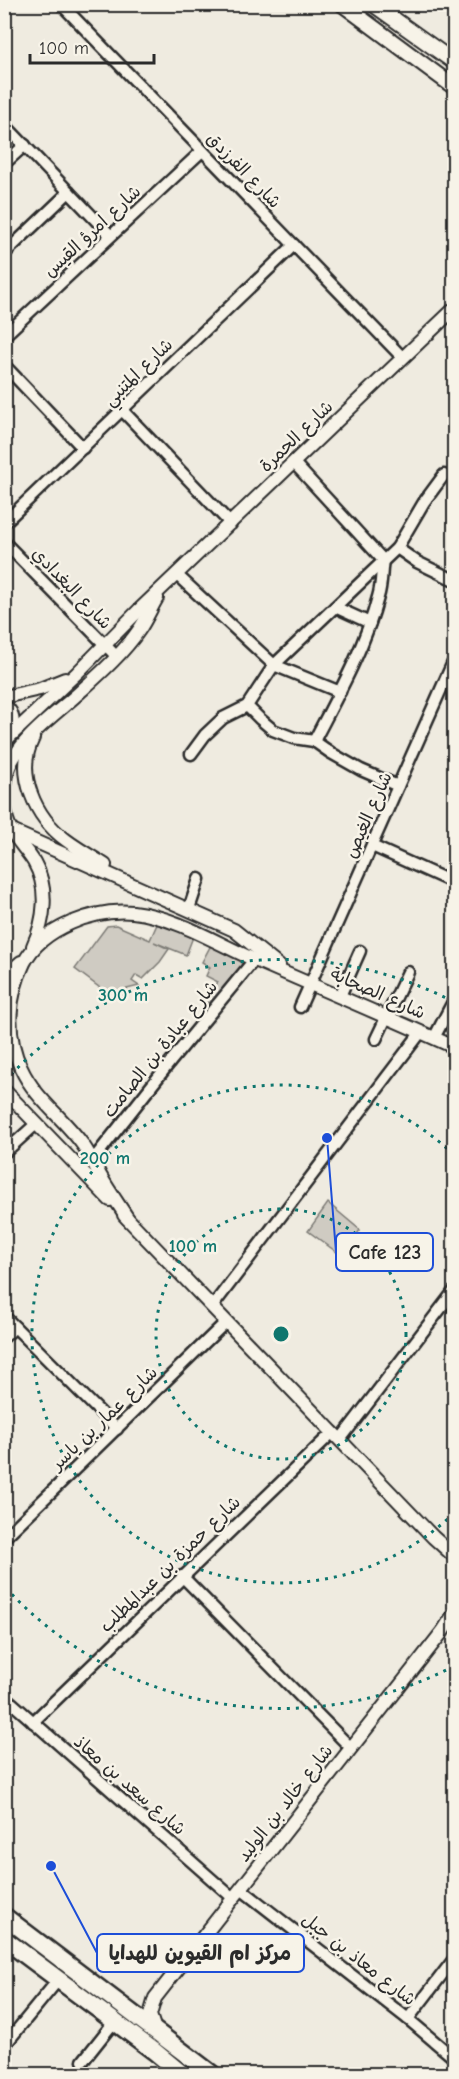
<svg xmlns="http://www.w3.org/2000/svg" width="459" height="2079" viewBox="0 0 459 2079" font-family="'Comic Neue','Playpen Sans Arabic',sans-serif">
  <rect width="100%" height="100%" fill="#efebe0"/>
  <filter id="ink" filterUnits="userSpaceOnUse"><feTurbulence type="fractalNoise" baseFrequency=".0167" numOctaves="2"/><feDisplacementMap in="SourceGraphic" scale="12" xChannelSelector="R" yChannelSelector="G"/><feConvolveMatrix kernelMatrix="1 2 1 2 8 2 1 2 1" color-interpolation-filters="sRGB"/></filter>
  <g filter="url(#ink)">
    <g fill="#cfcbc2" stroke="#7d7b76" stroke-width="1.5">
      <path d="M158 922 193 937 186 955 154 942 169 949 160 962 143 979 136 975 132 981 139 986 111 993 103 990 75 969 107 926 116 925 150 940Z"/>
      <path d="M211 945 239 958 242 965 210 1005 204 1000 218 982 206 976 210 967 202 962Z"/>
      <path d="M328 1203 360 1230 342 1256 308 1231Z"/>
    </g>
    <g fill="none" stroke-linecap="round" stroke-linejoin="round">
      <defs>
        <g id="minor">
          <path d="M61 4 403 358"/>
          <path d="M4 124 110 235"/>
          <path d="M4 164 25 145"/>
          <path d="M4 254 69 192"/>
          <path d="M4 336 202 151"/>
          <path d="M4 365 83 448"/>
          <path d="M122 410 231 524"/>
          <path d="M294 463 383 560C381 572 382 585 378 597 365 647 338 695 314 741"/>
          <path d="M4 523 294 245"/>
          <path d="M4 542 116 656"/>
          <path d="M397 548 417 562 454 580"/>
          <path d="M177 575 274 665 340 692"/>
          <path d="M335 607 370 623"/>
          <path d="M247 706 260 719 273 730 294 738 314 741 331 753 361 770 398 786"/>
          <path d="M191 754 205 735 223 718 247 706 274 665 397 548 424 502 444 475"/>
          <path d="M372 846 454 883"/>
          <path d="M189 909 199 879"/>
          <path d="M340 996 360 951"/>
          <path d="M300 1007 454 660"/>
          <path d="M434 1038 454 1000"/>
          <path d="M376 1039 408 972"/>
          <path d="M4 1153 36 1124"/>
          <path d="M93 1160 171 1061 254 960"/>
          <path d="M212 1307 421 1032"/>
          <path d="M4 1316 117 1429"/>
          <path d="M4 1337 15 1327"/>
          <path d="M340 1440 454 1291"/>
          <path d="M4 1538 226 1322"/>
          <path d="M182 1576 351 1748"/>
          <path d="M4 1696 233 1898"/>
          <path d="M33 1722 333 1432"/>
          <path d="M241 1889 408 2019 454 2058"/>
          <path d="M408 2019 454 1959"/>
          <path d="M4 2046 58 1980"/>
          <path d="M83 2061 114 2022"/>
        </g>
        <g id="tertiary">
          <path d="M4 697 40 689 65 679"/>
          <path d="M4 705C16 714 13 724 9 736"/>
          <path d="M33 738C15 774 35 817 66 840 78 849 92 857 105 865"/>
          <path d="M4 742 77 673 140 609 454 309"/>
          <path d="M12 831 234 930 279 966"/>
          <path d="M33 946C45 920 49 888 34 862 28 852 19 843 13 833 2 817 3 788 8 770 18 739 59 712 82 690 102 672 124 652 139 630 146 620 151 608 157 598"/>
          <path d="M4 977 21 962"/>
          <path d="M4 1090 110 1200"/>
          <path d="M124 1215 433 1537 454 1556"/>
          <path d="M128 1219C119 1205 109 1191 101 1177 95 1166 90 1155 83 1145 64 1118 35 1099 21 1068 5 1034 8 996 24 963 41 928 96 908 133 912 176 917 216 943 255 960 321 989 388 1017 454 1047"/>
          <path d="M155 2030 150 2015 155 1998 443 1631 454 1614"/>
        </g>
        <g id="secondary">
          <path d="M342 4 454 87"/>
          <path d="M373 4 454 62"/>
        </g>
        <g id="primary">
          <path d="M4 1916 212 2074"/>
          <path d="M4 1939 154 2051 182 2074"/>
        </g>
      </defs>
      <use href="#minor" stroke="#2b2b2b" stroke-width="15"/>
      <use href="#tertiary" stroke="#2b2b2b" stroke-width="16"/>
      <use href="#secondary" stroke="#2b2b2b" stroke-width="18"/>
      <use href="#primary" stroke="#2b2b2b" stroke-width="21"/>
      <use href="#minor" stroke="#f7f3e8" stroke-width="10"/>
      <use href="#tertiary" stroke="#f7f3e8" stroke-width="12"/>
      <use href="#secondary" stroke="#f7f3e8" stroke-width="14"/>
      <use href="#primary" stroke="#f7f3e8" stroke-width="16"/>
    </g>
  </g>
  <g fill="none" stroke="#0f766e" stroke-width="3" stroke-dasharray="3 6">
    <circle cx="281" cy="1334" r="125"/>
    <path d="M454 1513A249 249 0 1 1 454 1155"/>
    <path d="M454 1666A374 374 0 0 1 5 1587M5 1081A374 374 0 0 1 454 1002"/>
  </g>
  <g text-anchor="middle" stroke-width="5" stroke-linejoin="round" paint-order="stroke">
    <g font-size="18" fill="#2b2b2b" stroke="#f7f3e8">
      <text transform="translate(244 170) rotate(46)" y="6">شارع الفرزدق</text>
      <text transform="translate(92 231) rotate(-43)" y="6">شارع امرؤ القيس</text>
      <text transform="translate(138 372) rotate(-44)" y="6">شارع المتنبي</text>
      <text transform="translate(296 436) rotate(-44)" y="6">شارع الحمرة</text>
      <text transform="translate(72 588) rotate(46)" y="6">شارع البغدادي</text>
      <text transform="translate(368 815) rotate(-66)" y="6">شارع الغيص</text>
      <text transform="translate(378 993) rotate(24)" y="6">شارع الصحابة</text>
      <text transform="translate(160 1049) rotate(-51)" y="6">شارع عبادة بن الصامت</text>
      <text transform="translate(104 1418) rotate(-44)" y="6">شارع عمار بن ياسر</text>
      <text transform="translate(170 1564) rotate(-44)" y="6">شارع حمزة بن عبدالمطلب</text>
      <text transform="translate(130 1785) rotate(41)" y="6">شارع سعد بن معاذ</text>
      <text transform="translate(285 1803) rotate(-52)" y="6">شارع خالد بن الوليد</text>
      <text transform="translate(359 1959) rotate(38)" y="6">شارع معاذ بن جبل</text>
    </g>
  </g>
  <circle cx="281" cy="1334" r="9" fill="#0f766e" stroke="#f7f3e8" stroke-width="3"/>
  <g font-size="18" text-anchor="middle" font-weight="bold" fill="#0f766e" stroke="#f7f3e8" stroke-width="5" stroke-linejoin="round" paint-order="stroke">
    <text x="123" y="1001">300 m</text>
    <text x="105" y="1164">200 m</text>
    <text x="193" y="1252">100 m</text>
  </g>
  <path fill="none" stroke="#1d4ed8" stroke-width="2" d="M327 1138L336 1252M51 1866L97 1953"/>
  <g fill="#1d4ed8" stroke="#f7f3e8" stroke-width="2">
    <circle cx="327" cy="1138" r="6"/>
    <circle cx="51" cy="1866" r="6"/>
  </g>
  <g fill="#f7f3e8" stroke="#1d4ed8" stroke-width="2">
    <rect x="336" y="1233" width="97" height="38" rx="6"/>
    <rect x="97" y="1934" width="207" height="38" rx="6"/>
  </g>
  <g font-size="20" text-anchor="middle" font-weight="bold" fill="#2b2b2b">
    <text x="385" y="1259">Cafe 123</text>
    <text x="200" y="1960">مركز ام القيوين للهدايا</text>
  </g>
  <rect width="459" height="2079" fill="none" stroke="#f7f3e8" stroke-width="24"/>
  <rect x="12" y="12" width="435" height="2055" fill="none" stroke="#2b2b2b" stroke-width="2" filter="url(#ink)"/>
  <path d="M30 54v9h124v-9" fill="none" stroke="#2b2b2b" stroke-width="3"/>
  <text x="39" y="54" font-size="18" fill="#2b2b2b" stroke="#f7f3e8" stroke-width="4.5" paint-order="stroke">100 m</text>
</svg>
